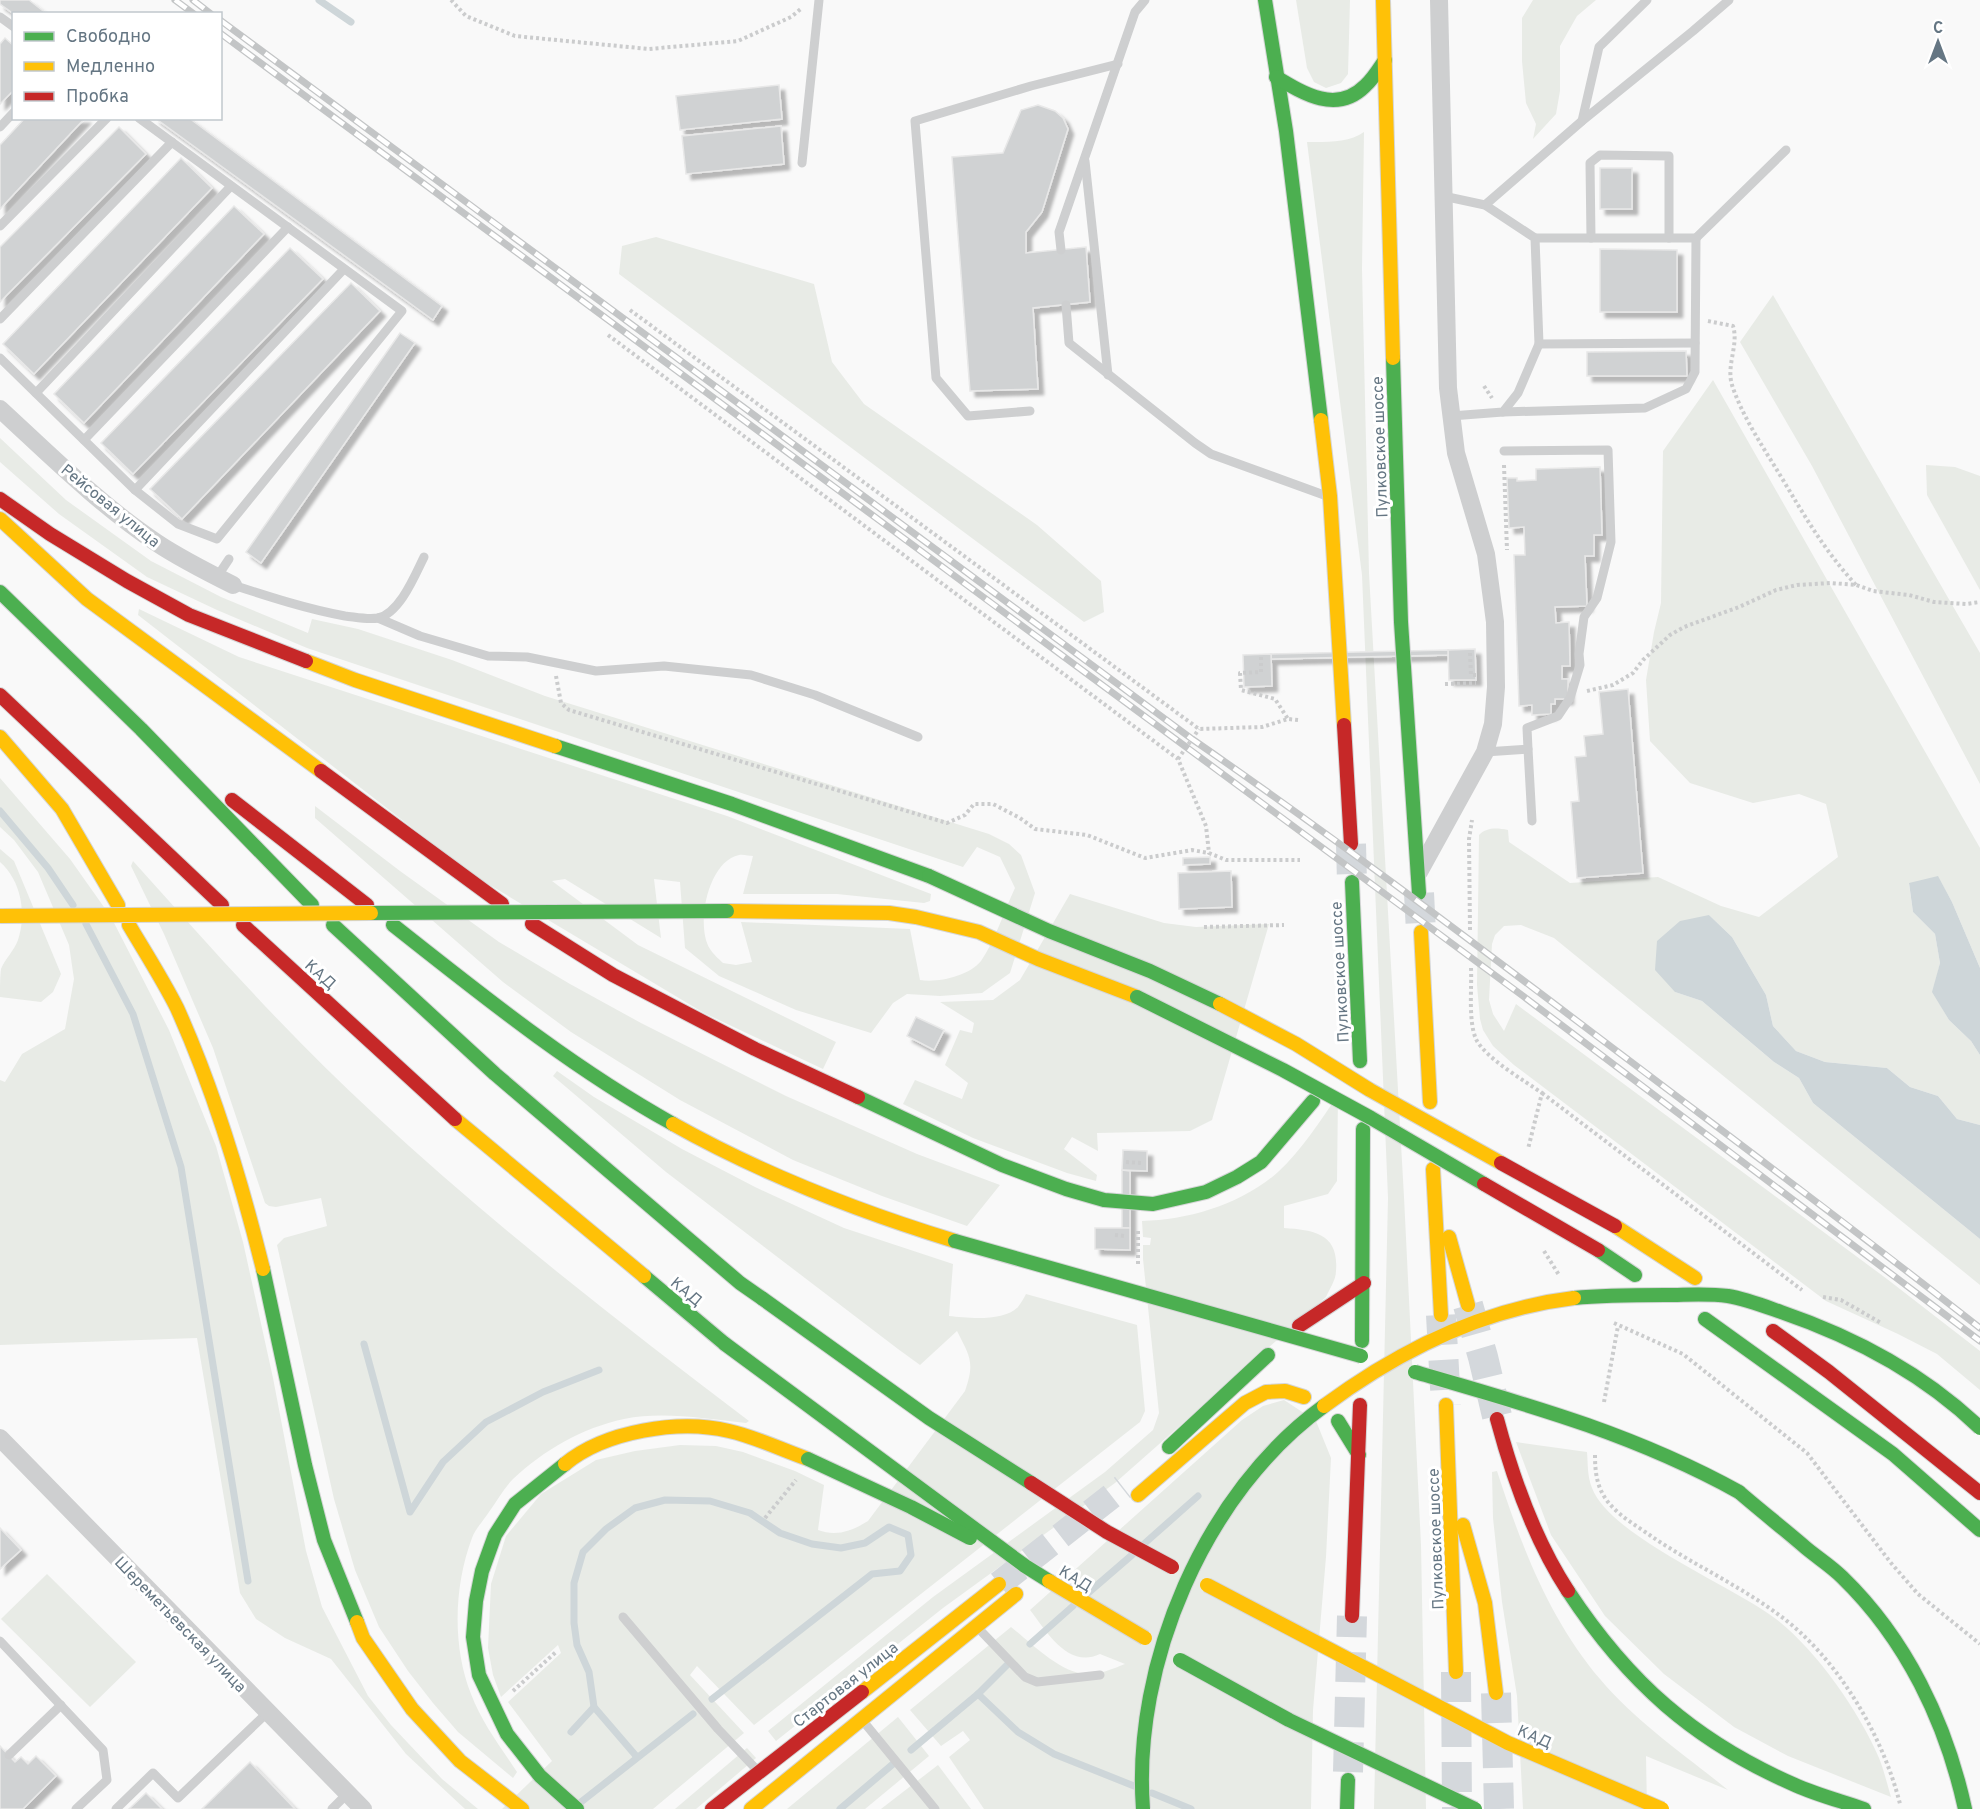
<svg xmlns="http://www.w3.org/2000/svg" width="1980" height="1809" viewBox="0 0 1980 1809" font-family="Overpass,sans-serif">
  <defs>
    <filter id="shadow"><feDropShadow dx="5.5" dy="5.5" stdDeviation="1.5" flood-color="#0004"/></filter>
  </defs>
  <rect width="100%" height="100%" fill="#f9f9f9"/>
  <g fill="#e8ebe6">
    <path d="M1296 0H1350L1348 74 1341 83 1326 88 1314 82 1307 68Z"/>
    <path d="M1533 0H1596L1577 16 1560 46V91L1556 114 1533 139 1536 124 1526 103 1522 61V18Z"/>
    <path d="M1364 132 1362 269 1369 573 1404 1197 1421 1545 1426 1809H1374L1388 1198 1362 575 1307 142C1326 142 1349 143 1364 132Z"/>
    <path d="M656 237 814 284 832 362 864 404 1037 525 1101 581 1104 612 1084 622 619 274 622 246Z"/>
    <path d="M1773 295 1980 653V784L1812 466 1740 342Z"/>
    <path d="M1713 380 1980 848V968L1952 902 1938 877 1909 884 1913 912 1935 934 1940 963 1933 992 1949 1020 1971 1041 1980 1055V1125L1957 1119 1938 1096 1910 1087 1887 1068 1825 1062 1796 1051 1773 1026 1766 995 1732 937 1709 915 1675 992 1702 1001 1774 1062 1799 1078 1813 1103 1980 1239V1285L1554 938 1521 925 1504 926 1495 935 1492 944 1489 1000 1493 1014 1504 1031 1516 1004 1887 1279 1980 1351V1390L1937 1354 1898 1334 1826 1301 1514 1065 1493 1046 1483 1030 1480 1019 1477 985 1479 835C1487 827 1497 828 1508 830L1509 842 1570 883 1658 877 1721 906 1759 917 1838 857 1826 804 1799 794 1753 803 1690 783 1650 741 1646 680 1654 632 1661 603 1663 451Z"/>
    <path d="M0 438 66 500 151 561 221 597 308 633 312 619 358 629 452 660 545 696 989 834 1009 844 1021 855 1035 893 1010 973 982 993 940 996 907 994 893 1003 871 1033 796 1010 719 976 685 948 680 882 654 879 661 938 565 879 552 881 638 945 836 1042 823 1069 704 1013 473 875 138 615 139 609 239 657 727 816 931 894 930 901 924 903 837 894H743L753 856C749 856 743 854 739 855 708 861 695 926 710 949 713 954 719 959 723 963L736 965 752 962 741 922 910 929 920 980C938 983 969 976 981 961 995 941 1004 911 1015 888L1000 857 977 847 963 867 307 648 217 610 147 577 59 514 0 462Z"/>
    <path d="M1926 465 1955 467 1980 476V590L1927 495Z"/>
    <path d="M0 778 70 859 111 917 169 1030 216 1146 243 1242 273 1378 306 1551 322 1607 368 1696 391 1725 442 1779 478 1809H465L406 1754 331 1659 285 1638 256 1619 240 1593 197 1338 0 1345V1080L5 1082 22 1054 65 1029 74 979 69 945 38 872 14 840 0 827Z"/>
    <path d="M315 806 400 871 499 942 570 984 641 1023 786 1096 917 1154 1000 1185 967 1226 882 1196 793 1160 680 1100 571 1032 503 982 315 818Z"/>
    <path d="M0 849 14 861 61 974 53 992 41 1002 0 997C0 989 0 976 1 969 5 959 14 951 18 940 27 914 21 880 0 862Z"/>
    <path d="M133 861C211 948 288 1035 374 1114 492 1224 620 1323 749 1421L746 1423C705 1419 664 1411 624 1419 582 1428 544 1450 513 1479 504 1488 497 1501 489 1512 484 1520 475 1529 472 1538 454 1586 452 1646 471 1694 482 1723 500 1746 517 1772L513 1778 458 1732 433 1703 408 1671 379 1627 355 1570 334 1499 277 1245 284 1238 327 1226 321 1198 276 1207 269 1206 265 1203 213 1048 164 934 131 866Z"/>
    <path d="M1070 894 1164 923 1196 927 1269 924 1212 1120 1190 1131 1097 1133 1098 1151 1072 1137 1064 1149 1097 1175 1096 1181 1067 1173 973 1138 903 1104 915 1080 962 1099 968 1083 945 1065 960 1030 972 1033 974 1023 940 1002 993 1000 1020 980Z"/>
    <path d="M557 1071 594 1097 682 1149 755 1187 844 1228 953 1264 949 1316C968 1318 1003 1322 1018 1307 1021 1303 1024 1298 1026 1294L1137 1325 1145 1411 1140 1422 754 1725 697 1666 690 1675 744 1733 653 1809H502L552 1761 508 1702 561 1653 558 1645 501 1697 493 1675 488 1648 491 1584 506 1536 541 1494 596 1460 635 1451 680 1445 716 1446 743 1452 795 1471 824 1485 818 1530C836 1537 852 1531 868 1521L965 1391C975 1362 970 1357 957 1331L920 1365 898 1349 666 1172 553 1076Z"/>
    <path d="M1338 1095 1337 1181 1328 1194 1284 1206V1228C1315 1230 1339 1234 1336 1271 1336 1280 1329 1290 1326 1297L1115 1483 943 1608 776 1741 768 1731 933 1597 1105 1472 1153 1430 1159 1413 1143 1259V1245H1150L1151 1238 1143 1237 1142 1221C1189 1220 1242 1204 1278 1172 1302 1150 1320 1121 1338 1095Z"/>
    <path d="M1284 1400 1316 1421 1331 1458 1326 1557 1313 1710 1311 1809H984L949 1757 970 1740 963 1731 941 1746 910 1710 1011 1627C1030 1642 1062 1675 1088 1674 1100 1674 1113 1669 1125 1664L1100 1654C1068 1669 1047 1632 1030 1610L1242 1420 1263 1406Z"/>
    <path d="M1516 1442 1587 1452C1588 1463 1587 1476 1592 1488 1610 1536 1733 1586 1776 1619 1816 1650 1859 1711 1879 1758 1884 1770 1887 1784 1891 1797L1788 1756 1734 1727 1664 1674 1605 1616 1551 1535Z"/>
    <path d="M1497 1471C1521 1545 1549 1619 1600 1679 1636 1722 1685 1755 1728 1790L1646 1756 1647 1809H1523L1517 1696 1502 1602 1493 1518 1492 1472Z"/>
    <path d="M47 1574 136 1662 90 1707 1 1619Z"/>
    <path d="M898 1717 929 1756 865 1809H787Z"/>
    <path d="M747 1748 756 1758 696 1809H675Z"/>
    <path d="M938 1765 971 1809H881Z"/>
  </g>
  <g fill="#ced6d9">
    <path d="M1938 876 1952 902 1980 968V1055L1971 1041 1949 1020 1932 992 1940 963 1935 934 1913 912 1909 883Z"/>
    <path d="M1709 915 1732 937 1766 995 1773 1026 1796 1051 1825 1062 1887 1068 1910 1087 1938 1096 1957 1119 1980 1125V1239L1813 1103 1799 1078 1774 1062 1702 1001 1675 992 1655 970 1657 941 1680 921Z"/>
  </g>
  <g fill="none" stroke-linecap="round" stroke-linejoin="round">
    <g stroke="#ced6d9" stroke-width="7">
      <path d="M319 0 351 22"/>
      <path d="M0 811 48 868 73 905"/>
      <path d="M86 924 133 1014 181 1167 248 1581"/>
      <path d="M364 1344 410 1512 443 1462 486 1422 543 1392 599 1370"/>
      <path d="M1145 1543 1198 1496"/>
      <path d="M1088 1593 1132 1555"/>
      <path d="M1030 1644 1073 1606"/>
      <path d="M978 1694 1018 1732 1054 1754 1134 1786"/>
      <path d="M571 1732 594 1707"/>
      <path d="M911 1750 978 1694 1008 1664"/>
      <path d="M637 1757 594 1707 589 1672 577 1645 574 1623V1583L583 1552 606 1529 635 1508 665 1500 710 1501 750 1513 780 1533 812 1544 841 1548 865 1543 889 1527 908 1535 911 1555 900 1571 872 1574 712 1699"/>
      <path d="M1152 1793 1191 1809"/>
      <path d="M581 1802 693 1714"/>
      <path d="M840 1809 893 1764"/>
    </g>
  </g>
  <g fill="#d0d2d3" stroke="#e8e8e8" stroke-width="1.5" filter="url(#shadow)">
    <path d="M0 0H29L47 14H14L0 4Z"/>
    <path d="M5 38 14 46V90L0 104V44Z"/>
    <path d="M779 85 782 119 680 130 676 96Z"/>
    <path d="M1038 105 1055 111 1063 118 1068 129 1042 212 1026 232V253L1086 247 1090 302 1033 308 1038 389 970 391 952 157 1003 153 1021 110Z"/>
    <path d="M25 118H85L0 209V145Z"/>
    <path d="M155 118H189L442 306 433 320Z"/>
    <path d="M781 126 784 164 686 174 682 136Z"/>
    <path d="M119 127 146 154 0 302V247Z"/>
    <path d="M181 158 212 188 34 374 3 344Z"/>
    <rect x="1600" y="168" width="32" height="41"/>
    <path d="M234 206 264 234 84 423 54 394Z"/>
    <path d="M290 248 323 279 133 474 101 443Z"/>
    <path d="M1600 249 1677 250V312H1600Z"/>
    <path d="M351 283 380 311 182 519 150 489Z"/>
    <path d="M400 333 415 343 261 563 246 552Z"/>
    <path d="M1686 351 1687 376H1587V352Z"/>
    <path d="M1600 467 1602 535H1594V556H1585L1587 606 1555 607 1556 623 1569 622 1570 666H1562V679H1568V699H1555V704H1551V714L1532 715V705L1519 706 1514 555H1525L1524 527 1509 528 1507 478H1517V481L1536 480V469Z"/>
    <path d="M1475 649 1476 680H1449L1448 650Z"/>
    <path d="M1448 650V655L1271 659V654Z"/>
    <path d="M1271 654 1272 686 1244 687 1243 655Z"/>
    <path d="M1628 689 1643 873 1577 878 1571 802 1579 801 1575 757 1586 756 1584 736 1603 734 1599 692Z"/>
    <path d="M1210 857V864L1183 865V858Z"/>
    <path d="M1231 871 1232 907 1179 909 1178 873Z"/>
    <path d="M916 1017 944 1030 934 1050 907 1036Z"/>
    <path d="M1123 1150 1147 1151V1171L1122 1170Z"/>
    <path d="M1122 1170 1130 1171V1228H1122Z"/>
    <path d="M1095 1228H1130V1250L1095 1249Z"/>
    <path d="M0 1528 21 1550 0 1569Z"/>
    <path d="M0 1746 15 1762 21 1757 28 1764 36 1756 56 1776 23 1809H0Z"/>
    <path d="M250 1762 295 1809H202Z"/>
    <path d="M146 1793 162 1809H129Z"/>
  </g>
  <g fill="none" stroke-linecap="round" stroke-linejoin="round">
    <path stroke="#d4d8dc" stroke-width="26" stroke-dasharray="26 13" stroke-linecap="butt" d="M999 1584 1123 1487"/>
    <g stroke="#d4d8dc" stroke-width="30" stroke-dasharray="30 15" stroke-linecap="butt">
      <path d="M1351 844 1352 882"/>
      <path d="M1419 893 1421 932"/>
      <path d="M1468 1305 1483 1357 1497 1416"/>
      <path d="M1441 1315 1446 1405"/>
      <path d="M1456 1672 1457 1809"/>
      <path d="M1496 1693 1499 1809"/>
      <path d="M1348 1772 1352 1616"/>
    </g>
    <defs>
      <g id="fast">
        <path d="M1265 0 1286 131 1321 420"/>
        <path d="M1276 77C1304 94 1337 114 1365 86 1373 79 1379 69 1385 60"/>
        <path d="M1393 358 1401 622 1419 893"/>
        <path d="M0 592 141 729 312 905"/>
        <path d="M555 746 732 804 929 876"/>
        <path d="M1352 882 1360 1061"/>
        <path d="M333 925 495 1074 740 1283 763 1299"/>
        <path d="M393 925C483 996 572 1068 673 1124"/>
        <path d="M858 1097 1002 1165 1066 1189 1104 1200 1153 1204 1206 1192 1237 1177 1261 1162 1313 1101"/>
        <path d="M1598 1250 1635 1275"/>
        <path d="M263 1269 305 1465 324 1540 357 1622"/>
        <path d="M644 1276 725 1344"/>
        <path d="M1705 1319 1893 1454 1980 1530"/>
        <path d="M1362 1341 1363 1129"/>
        <path d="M1338 1421 1359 1455"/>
        <path d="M1169 1447 1268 1355"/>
        <path d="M565 1464 515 1504 495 1535 482 1571 476 1601 473 1637 479 1675 507 1734 540 1776 577 1809"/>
        <path d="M1739 1492C1761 1511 1784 1529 1806 1548 1818 1558 1831 1566 1842 1577 1906 1639 1946 1722 1965 1809"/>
        <path d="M1568 1591C1628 1682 1694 1741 1795 1785 1817 1795 1841 1801 1864 1809"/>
        <path d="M1347 1809 1348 1780"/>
      </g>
      <g id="slow">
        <path d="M1383 0 1393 358"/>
        <path d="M1321 420 1330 496 1344 725"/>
        <path d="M0 519 87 599 321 771"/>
        <path d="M306 661 355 680 555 746"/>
        <path d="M0 737 62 809 118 905"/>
        <path d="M727 911 889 913 916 917 979 932 1038 959 1137 997"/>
        <path d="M129 925C145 952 163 980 177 1008 215 1092 241 1180 263 1269"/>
        <path d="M1421 932 1430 1102"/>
        <path d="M455 1119 644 1276"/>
        <path d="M673 1124C762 1174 857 1211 955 1241"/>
        <path d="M1433 1169 1441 1315"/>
        <path d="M1615 1226 1695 1278"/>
        <path d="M1449 1237 1468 1305"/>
        <path d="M1446 1405 1456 1672"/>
        <path d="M565 1464C605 1431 679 1419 729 1431 756 1437 782 1450 808 1459"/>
        <path d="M1138 1495 1245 1403 1266 1392 1285 1391 1304 1397"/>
        <path d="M1463 1525 1485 1603 1496 1693"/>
        <path d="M357 1622 363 1638 412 1709 460 1761 522 1809"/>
        <path d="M862 1692 999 1584"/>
        <path d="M751 1809 1016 1594"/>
      </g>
      <g id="jam">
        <path d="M0 499 50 534 127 581 189 615 306 661"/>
        <path d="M0 695 222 905"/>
        <path d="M1344 725 1351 844"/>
        <path d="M321 771 502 904"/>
        <path d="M232 800 367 905"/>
        <path d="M532 924 613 975 755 1049 858 1097"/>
        <path d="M243 925 455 1119"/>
        <path d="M1299 1326 1364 1283"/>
        <path d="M1773 1331 1829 1372 1980 1493"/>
        <path d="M1497 1419C1513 1479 1534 1539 1568 1591"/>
        <path d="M1352 1616 1360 1405"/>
        <path d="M712 1809 862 1692"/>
      </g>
    </defs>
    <use href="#fast" stroke="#d5d6d7" stroke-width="16"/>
    <use href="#slow" stroke="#d5d6d7" stroke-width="16"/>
    <use href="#jam" stroke="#d5d6d7" stroke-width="16"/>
    <g stroke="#cbcccd" stroke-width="4" stroke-dasharray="3 3" stroke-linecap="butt">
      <path d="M451 0 466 16 515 36 649 49 738 41 791 17 802 8"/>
      <path d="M630 310 1199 729 1262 727 1288 719 1298 720"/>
      <path d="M1708 321 1733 326C1739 345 1726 365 1732 385 1742 416 1763 447 1780 475 1804 515 1824 550 1856 585"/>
      <path d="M608 335 1178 759 1206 826 1209 853 1226 860H1300"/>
      <path d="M1484 386 1492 398"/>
      <path d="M1504 465 1507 550"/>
      <path d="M1470 653 1471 675H1478"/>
      <path d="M1261 657V672L1240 673 1241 690 1275 699 1288 719"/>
      <path d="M556 676 561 703 569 710 947 823 965 815 974 804H993L1020 818 1035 829 1087 835 1145 858 1192 850 1209 853"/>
      <path d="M1445 684 1476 683"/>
      <path d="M1587 691 1613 685 1633 673 1643 660 1670 635 1684 627 1739 607 1776 590 1797 585 1831 583 1856 585 1873 591 1909 595 1934 602 1966 604 1980 602"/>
      <path d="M1178 759 1199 729"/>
      <path d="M1204 927 1284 925"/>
      <path d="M1470 930 1469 839 1472 820"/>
      <path d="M1471 968C1472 987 1468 1021 1476 1039 1485 1058 1525 1081 1542 1093L1528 1149"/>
      <path d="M1542 1093 1802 1290"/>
      <path d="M1126 1162 1141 1163"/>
      <path d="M1138 1231V1266"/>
      <path d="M1115 1235 1125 1236"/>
      <path d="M1544 1251 1559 1275"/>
      <path d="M1823 1297 1841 1300 1881 1323"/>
      <path d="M1614 1323 1683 1354 1807 1453 1891 1563 1918 1594 1980 1644"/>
      <path d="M1604 1402 1618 1326"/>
      <path d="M1595 1455C1595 1473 1597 1488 1608 1502 1619 1516 1637 1526 1651 1536 1699 1569 1763 1596 1804 1636 1849 1679 1885 1744 1900 1804"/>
      <path d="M765 1518 796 1480"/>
      <path d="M513 1691 557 1651"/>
    </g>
    <g stroke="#cecfd0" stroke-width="9">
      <path d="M0 17 14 27"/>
      <path d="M1582 121 1599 47 1647 0"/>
      <path d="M0 127 14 112"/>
      <path d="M1085 161 1108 375"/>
      <path d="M802 163 819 0"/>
      <path d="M1443 196 1485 205 1535 238 1539 344 1518 393 1503 412 1451 416"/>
      <path d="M1485 205 1582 121 1693 31 1729 0"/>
      <path d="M0 226 107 118"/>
      <path d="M1591 238 1590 163 1600 155 1669 156V238"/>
      <path d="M1696 238 1786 150"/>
      <path d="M1061 250 1059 232 1135 12 1145 0"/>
      <path d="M1066 305 1069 343 1195 443 1211 454 1324 495"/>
      <path d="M0 319 172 142"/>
      <path d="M1539 344 1695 343"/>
      <path d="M0 358 135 490 178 524 217 539 402 311 139 118"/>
      <path d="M36 393 231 186"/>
      <path d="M1030 411 968 416 936 378 915 121 1031 86 1118 64"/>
      <path d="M1503 412 1645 408 1686 389 1695 372 1696 238H1535"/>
      <path d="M84 440 288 227"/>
      <path d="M135 490 344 269"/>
      <path d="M217 577 229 559"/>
      <path d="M233 585C270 597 307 609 345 616 355 617 368 620 378 618 400 613 415 575 424 557"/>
      <path d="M378 618 420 636 488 656 527 657 596 671 664 666 751 675 815 695 918 737"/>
      <path d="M1528 749 1532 821"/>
      <path d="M1485 752 1528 749 1527 728 1558 716 1570 698 1580 665 1579 654 1584 617 1597 598 1611 542 1608 450 1504 451"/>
      <path d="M623 1617 718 1729 758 1771"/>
      <path d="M978 1628 1025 1677 1037 1682 1100 1675"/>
      <path d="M0 1641 103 1750 107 1780 76 1809"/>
      <path d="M863 1721 935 1809"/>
      <path d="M9 1755 61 1705"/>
      <path d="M116 1809 153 1773 178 1798 268 1712"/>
      <path d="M332 1809 348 1793"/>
    </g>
    <g stroke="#cecfd0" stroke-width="18">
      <path d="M0 409C51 456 100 505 157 543 181 559 207 572 233 585"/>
      <path d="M1419 872 1485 752 1493 724 1496 687 1495 622 1486 554 1456 453 1448 388 1439 0"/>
      <path d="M0 1438 363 1809"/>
    </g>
    <use href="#fast" stroke="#4caf50" stroke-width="14"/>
    <use href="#slow" stroke="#ffc107" stroke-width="14"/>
    <use href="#jam" stroke="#c62828" stroke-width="14"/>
    <defs>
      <g id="rail">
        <path d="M175 0 194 14"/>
        <path d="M193 0 211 14"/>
        <path d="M220 20 1192 739C1340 841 1483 950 1626 1058 1745 1148 1863 1236 1980 1328"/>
        <path d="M220 33 1523 996 1980 1341"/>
      </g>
    </defs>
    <use href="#rail" stroke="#c3c5c6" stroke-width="7"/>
    <use href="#rail" stroke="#fff" stroke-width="4.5" stroke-dasharray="14" stroke-linecap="butt"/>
    <defs>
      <g id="fast-bridge">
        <path d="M929 876 1049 931 1150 971 1220 1004"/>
        <path d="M371 913 727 911"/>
        <path d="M1137 997 1283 1070 1371 1118 1484 1184"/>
        <path d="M955 1241 1361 1356"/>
        <path d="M1574 1298C1604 1295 1634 1295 1665 1295 1686 1295 1707 1293 1728 1296 1746 1299 1764 1306 1781 1312 1854 1337 1924 1374 1980 1428"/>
        <path d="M763 1299 929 1418 1031 1483"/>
        <path d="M725 1344 1025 1566 1049 1581"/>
        <path d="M1415 1372C1529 1405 1634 1434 1739 1492"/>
        <path d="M808 1459 911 1507 970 1538"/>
        <path d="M1180 1660 1289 1720 1475 1809"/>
        <path d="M1143 1809C1132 1664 1205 1492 1324 1406"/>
      </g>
      <g id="slow-bridge">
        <path d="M0 916 371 913"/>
        <path d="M1220 1004 1296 1044 1370 1090 1501 1163"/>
        <path d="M1324 1406C1397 1352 1482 1309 1574 1298"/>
        <path d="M1049 1581 1145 1638"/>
        <path d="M1207 1585 1508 1743 1662 1809"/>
      </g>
      <g id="jam-bridge">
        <path d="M1501 1163 1615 1226"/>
        <path d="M1484 1184 1598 1250"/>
        <path d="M1031 1483 1107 1532 1172 1567"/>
      </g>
    </defs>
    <use href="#fast-bridge" stroke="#d5d6d7" stroke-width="16" stroke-linecap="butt"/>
    <use href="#slow-bridge" stroke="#d5d6d7" stroke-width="16" stroke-linecap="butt"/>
    <use href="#jam-bridge" stroke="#d5d6d7" stroke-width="16" stroke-linecap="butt"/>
    <use href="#fast-bridge" stroke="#4caf50" stroke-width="14"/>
    <use href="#slow-bridge" stroke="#ffc107" stroke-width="14"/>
    <use href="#jam-bridge" stroke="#c62828" stroke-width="14"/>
  </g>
  <g text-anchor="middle" stroke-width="6" stroke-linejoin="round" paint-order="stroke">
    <g font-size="16" fill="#657683" stroke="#fff">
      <text transform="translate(1379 447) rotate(-92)" y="6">Пулковское шоссе</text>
      <text transform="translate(111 505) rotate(39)" y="6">Рейсовая улица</text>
      <text transform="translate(1339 972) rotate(-93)" y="6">Пулковское шоссе</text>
      <text transform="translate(321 974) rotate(42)" y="6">КАД</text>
      <text transform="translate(687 1291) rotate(40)" y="6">КАД</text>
      <text transform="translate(1435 1539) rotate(-92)" y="6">Пулковское шоссе</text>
      <text transform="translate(1076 1578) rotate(31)" y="6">КАД</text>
      <text transform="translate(181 1624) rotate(46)" y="6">Шереметьевская улица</text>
      <text transform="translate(845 1684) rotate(-38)" y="6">Стартовая улица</text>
      <text transform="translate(1535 1736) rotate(24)" y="6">КАД</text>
    </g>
  </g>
  <rect x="12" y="12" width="210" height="108" fill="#ffffff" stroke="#c1c8cd" stroke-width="1.5"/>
  <rect x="24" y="32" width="30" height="9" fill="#4caf50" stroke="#c1c8cd" stroke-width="1.5"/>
  <text x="66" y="42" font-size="18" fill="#657683">Свободно</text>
  <rect x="24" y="62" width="30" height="9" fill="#ffc107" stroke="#c1c8cd" stroke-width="1.5"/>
  <text x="66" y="72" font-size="18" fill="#657683">Медленно</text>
  <rect x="24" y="92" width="30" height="9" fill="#c62828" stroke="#c1c8cd" stroke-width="1.5"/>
  <text x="66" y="102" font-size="18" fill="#657683">Пробка</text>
  <g transform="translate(1938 42)" stroke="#ffffff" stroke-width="4.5" paint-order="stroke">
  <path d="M0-4.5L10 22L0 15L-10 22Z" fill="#657683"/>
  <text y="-9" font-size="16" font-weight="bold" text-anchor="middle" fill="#657683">С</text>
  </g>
</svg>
